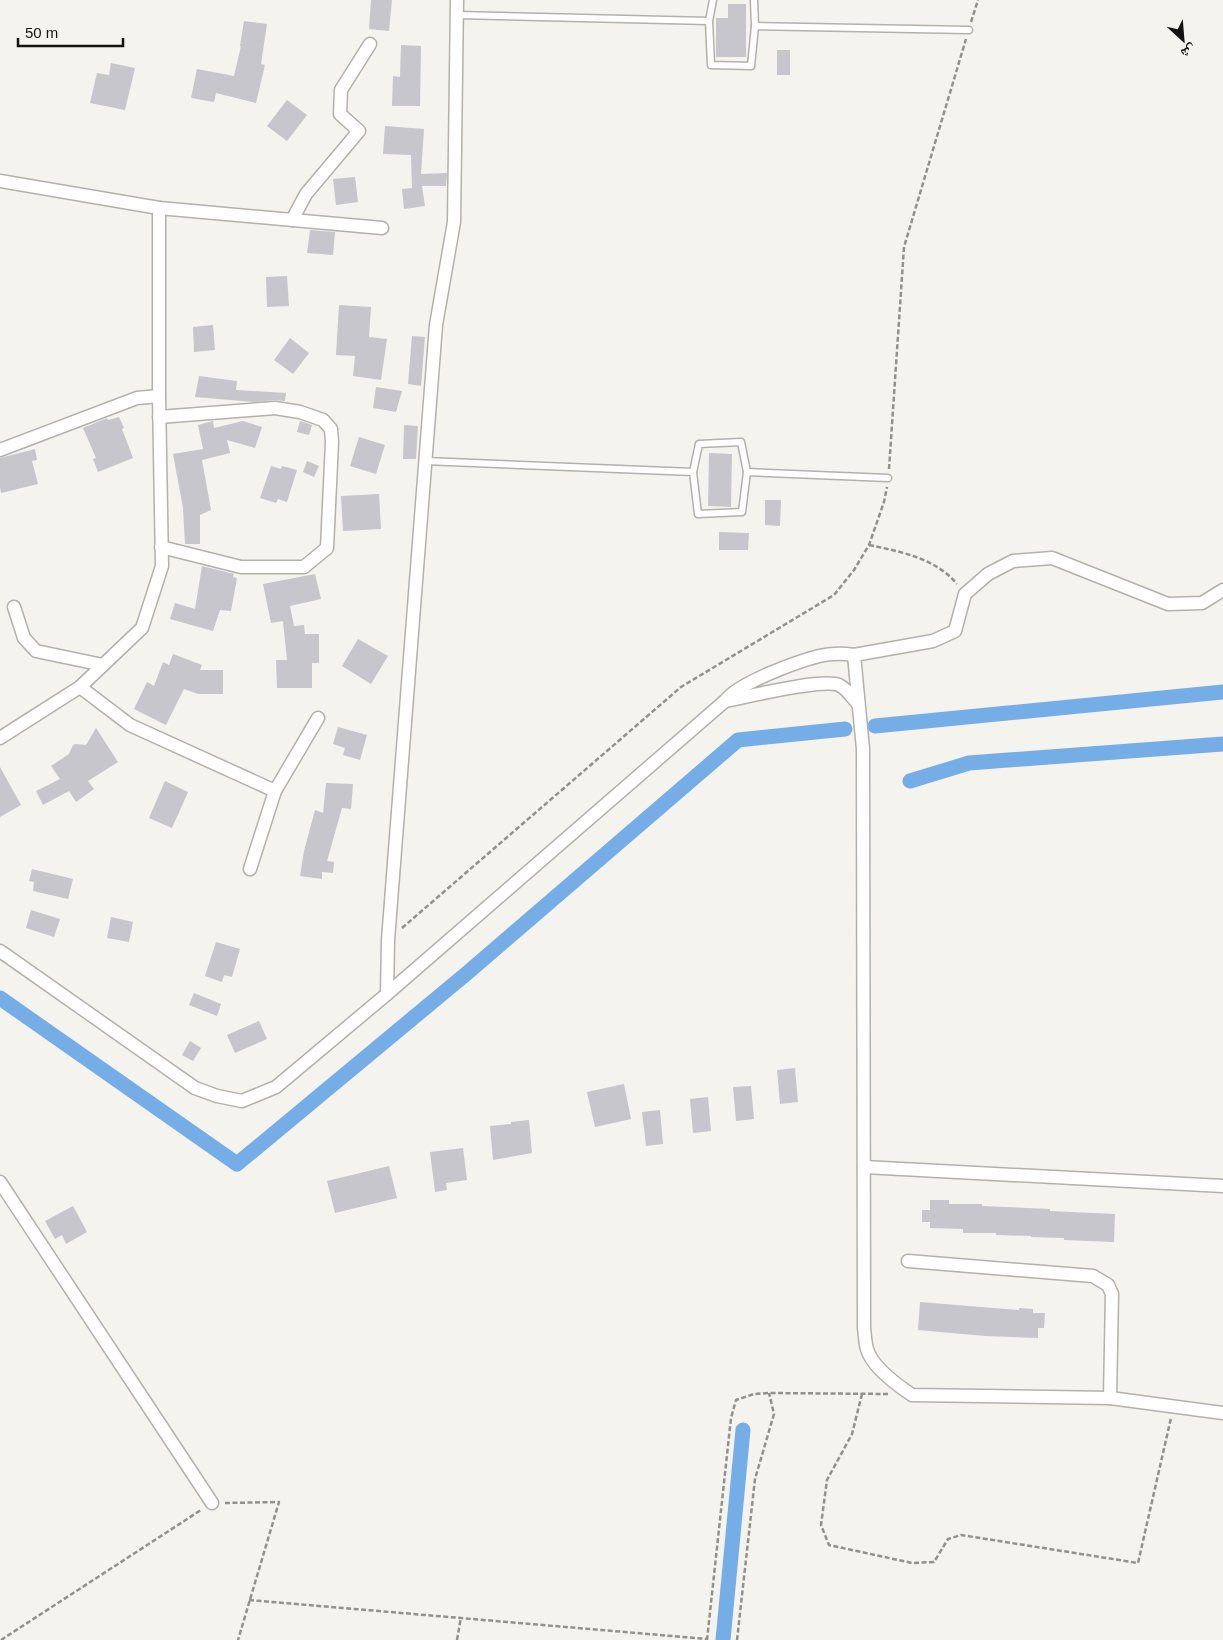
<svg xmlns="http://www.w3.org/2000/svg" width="1223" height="1640" viewBox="0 0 1223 1640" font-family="Helvetica,'Noto Naskh Arabic',sans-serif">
  <rect width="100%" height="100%" fill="#f5f3ed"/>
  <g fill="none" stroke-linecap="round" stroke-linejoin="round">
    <g stroke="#75aee6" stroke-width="15">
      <path d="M875 726 1223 692"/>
      <path d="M910 781 969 763 1223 744"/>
      <path d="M0 998 237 1164 466 974 738 740 845 729"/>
      <path d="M723 1640 743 1430"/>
    </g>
  </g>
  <g fill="#c6c6cc">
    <path d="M371 0H392L389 31 369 29Z"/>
    <path d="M728 4H746V57H716V18H728Z"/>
    <path d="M244 21 267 24 261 64 265 65 256 103 216 93 214 102 191 98 197 69 234 76 241 46H240Z"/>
    <path d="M401 45 421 46 420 106H392L393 76 400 77Z"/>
    <rect x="777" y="50" width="13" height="25"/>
    <path d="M111 63 135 68 125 110 90 103 97 73 109 75Z"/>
    <path d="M287 100 307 115 287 141 267 126Z"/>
    <path d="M385 126 424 129 421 174 447 173 446 186H422L425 206 404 209 402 189 412 188 411 155 383 154Z"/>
    <path d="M355 177 358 202 336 205 333 179Z"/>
    <path d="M310 230 335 232 333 255 307 253Z"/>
    <path d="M287 276 289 306 267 307 266 277Z"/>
    <path d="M339 305 371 307 369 337 387 339 381 380 353 376 355 356 336 355Z"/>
    <path d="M213 325 215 350 194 352 193 327Z"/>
    <path d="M412 336 425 337 421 386 408 384Z"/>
    <path d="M290 338 309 353 293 374 274 360Z"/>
    <path d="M199 376 237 381 236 390 286 393 285 401 274 400 254 402 195 397Z"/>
    <path d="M376 387 402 391 396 412 373 408Z"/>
    <path d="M119 417 124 428 122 429 133 458 98 472 93 459 96 458 83 428 107 418 108 420Z"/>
    <path d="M213 421 214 428 243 421 262 427 255 448 227 440 230 453 202 460 211 510 200 515V544H185L183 508 173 454 203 449 198 425Z"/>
    <path d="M300 421 312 425 309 435 297 432Z"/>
    <path d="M404 425 418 426 416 459H403Z"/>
    <path d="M359 437 385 445 376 474 350 466Z"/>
    <path d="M35 449 37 460 32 461 38 484 1 493 0 487V458Z"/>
    <path d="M709 453 732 454 731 507 708 506Z"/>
    <path d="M307 461 319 466 314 477 303 472Z"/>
    <path d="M271 466 281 469 282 466 297 470 287 502 278 499 276 503 260 498Z"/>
    <path d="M379 494 381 529 343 531 341 496Z"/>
    <path d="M765 500H781L780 526 765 525Z"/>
    <path d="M719 532 749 533 748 550H719Z"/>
    <path d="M202 566 234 574 233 577 237 578 231 611 220 610 213 631 170 619 175 603 195 609Z"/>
    <path d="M315 574 321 599 290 606 294 626 304 625 305 634H319V663H312V688H277L276 660H287L283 621 271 623 263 584Z"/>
    <path d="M358 639 388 656 371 684 342 666Z"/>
    <path d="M173 654 202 665 200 670H223V694H198L184 689 166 725 134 709 147 682 154 686 163 662 169 665Z"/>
    <path d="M338 727 367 735 360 760 343 755 345 748 333 744Z"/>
    <path d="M96 728 118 762 88 781 94 789 76 802 69 791 43 805 36 791 60 779 51 766 69 754 73 745 76 744 86 745Z"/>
    <path d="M0 767 21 805 0 817Z"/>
    <path d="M165 781 188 792 172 828 149 818Z"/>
    <path d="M326 783 353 784 351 809 342 808 327 861 334 862 333 873 322 872V879L300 876 304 851 315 810 323 813Z"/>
    <path d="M32 869 73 879 68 899 33 891 34 882 29 881Z"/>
    <path d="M31 910 60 919 54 937 26 928Z"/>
    <path d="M111 917 133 922 129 942 107 938Z"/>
    <path d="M216 942 240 949 232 977 224 975 222 982 205 976Z"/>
    <path d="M194 993 221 1004 217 1016 189 1005Z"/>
    <path d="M259 1021 267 1039 235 1053 227 1035Z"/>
    <path d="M190 1041 201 1048 193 1061 182 1055Z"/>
    <path d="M795 1068 798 1102 780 1104 777 1070Z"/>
    <path d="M624 1084 631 1119 595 1127 587 1092Z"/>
    <path d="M751 1086 754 1119 736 1121 733 1087Z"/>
    <path d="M708 1097 711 1131 693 1133 690 1099Z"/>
    <path d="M660 1110 663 1144 646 1146 642 1112Z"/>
    <path d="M529 1120 532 1153 493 1160 490 1126 511 1124V1122Z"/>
    <path d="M463 1148 467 1180 446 1183 447 1190 435 1192 430 1152Z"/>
    <path d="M389 1166 397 1198 335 1213 327 1181Z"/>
    <path d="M930 1200H949V1204H982V1206L1050 1209V1211L1115 1214 1114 1242 1064 1240V1238L1031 1237V1236L996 1235V1233H963V1229L930 1228V1222H922V1210H930Z"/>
    <path d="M73 1206 87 1232 66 1244 62 1235 55 1239 45 1221Z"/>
    <path d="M920 1302 1019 1310V1308L1033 1309V1313H1045L1044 1328H1038V1338L985 1336 918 1330Z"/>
  </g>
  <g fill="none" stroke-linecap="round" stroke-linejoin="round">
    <defs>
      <g id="service">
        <path d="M754 0 755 26"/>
        <path d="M457 15 709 21 711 65 751 66 755 26 969 30"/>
        <path d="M709 21 713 0"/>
        <path d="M425 461 693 472 698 514 742 512 747 472 888 478"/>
        <path d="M693 472 699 444 741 442 747 472"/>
      </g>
      <g id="minor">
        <path d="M0 181 159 208V396L162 566 142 628 80 687 0 738"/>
        <path d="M159 208 382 228"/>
        <path d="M292 220 306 194 359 131 340 114 341 90 370 44"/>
        <path d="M159 417 275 408 300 412 323 420 331 429 332 442 327 548 304 567H241L161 547"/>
        <path d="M0 450 137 398 159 396"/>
        <path d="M14 607 24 638 36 651 103 665"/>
        <path d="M854 655 863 749 864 1328C865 1335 865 1342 867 1349 872 1367 897 1385 912 1395L1110 1398 1223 1413"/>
        <path d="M80 687 130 725 275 791 318 718"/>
        <path d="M725 701C747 697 821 678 839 685 847 689 852 697 858 704"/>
        <path d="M250 869 275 791"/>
        <path d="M0 951 195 1088 217 1096 242 1101 276 1087 387 994 725 701C738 683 796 662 819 656 831 653 842 653 854 655L933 641 955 631 965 594 988 574 1013 561 1052 558 1168 604 1202 603 1223 590"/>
        <path d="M387 994 388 940 436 325 454 222 457 0"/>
        <path d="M864 1167 1223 1186"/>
        <path d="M0 1182 212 1503"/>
        <path d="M908 1261 1093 1276 1108 1285 1112 1294 1110 1398"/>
      </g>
    </defs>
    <use href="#service" stroke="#b4b1ac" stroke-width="9"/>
    <use href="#minor" stroke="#b4b1ac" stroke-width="15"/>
    <g stroke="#93918d" stroke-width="2.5" stroke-dasharray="5 2.5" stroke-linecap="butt">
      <path d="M971 22 978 0"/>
      <path d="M889 469 904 247 966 39"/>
      <path d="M869 545C902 552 935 558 957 584"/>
      <path d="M402 928 681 687 834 595 854 570 869 545 884 502 887 487"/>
      <path d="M862 1394 852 1434 827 1480 821 1525 829 1545 912 1563 934 1562 948 1539 961 1535 1138 1563 1171 1418"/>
      <path d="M225 1503 279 1502 238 1640"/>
      <path d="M249 1600 707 1639"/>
      <path d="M1 1640 201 1510"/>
      <path d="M457 1640 461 1617"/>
      <path d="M707 1640 731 1418 736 1400 754 1394 769 1393 888 1394"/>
      <path d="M737 1640 755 1479 774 1414 769 1393"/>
    </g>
    <use href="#service" stroke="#fff" stroke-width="6"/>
    <use href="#minor" stroke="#fff" stroke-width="12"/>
  </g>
  <g transform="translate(1183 40) rotate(154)" stroke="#f5f3ed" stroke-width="4" paint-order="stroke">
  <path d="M0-4L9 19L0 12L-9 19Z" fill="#151413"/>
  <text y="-8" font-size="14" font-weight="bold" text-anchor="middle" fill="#151413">ش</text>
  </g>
  <path d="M18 38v8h105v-8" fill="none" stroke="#151413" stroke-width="2.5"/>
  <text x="25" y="38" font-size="15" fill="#151413" stroke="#f5f3ed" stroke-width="4" paint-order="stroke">50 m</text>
</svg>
